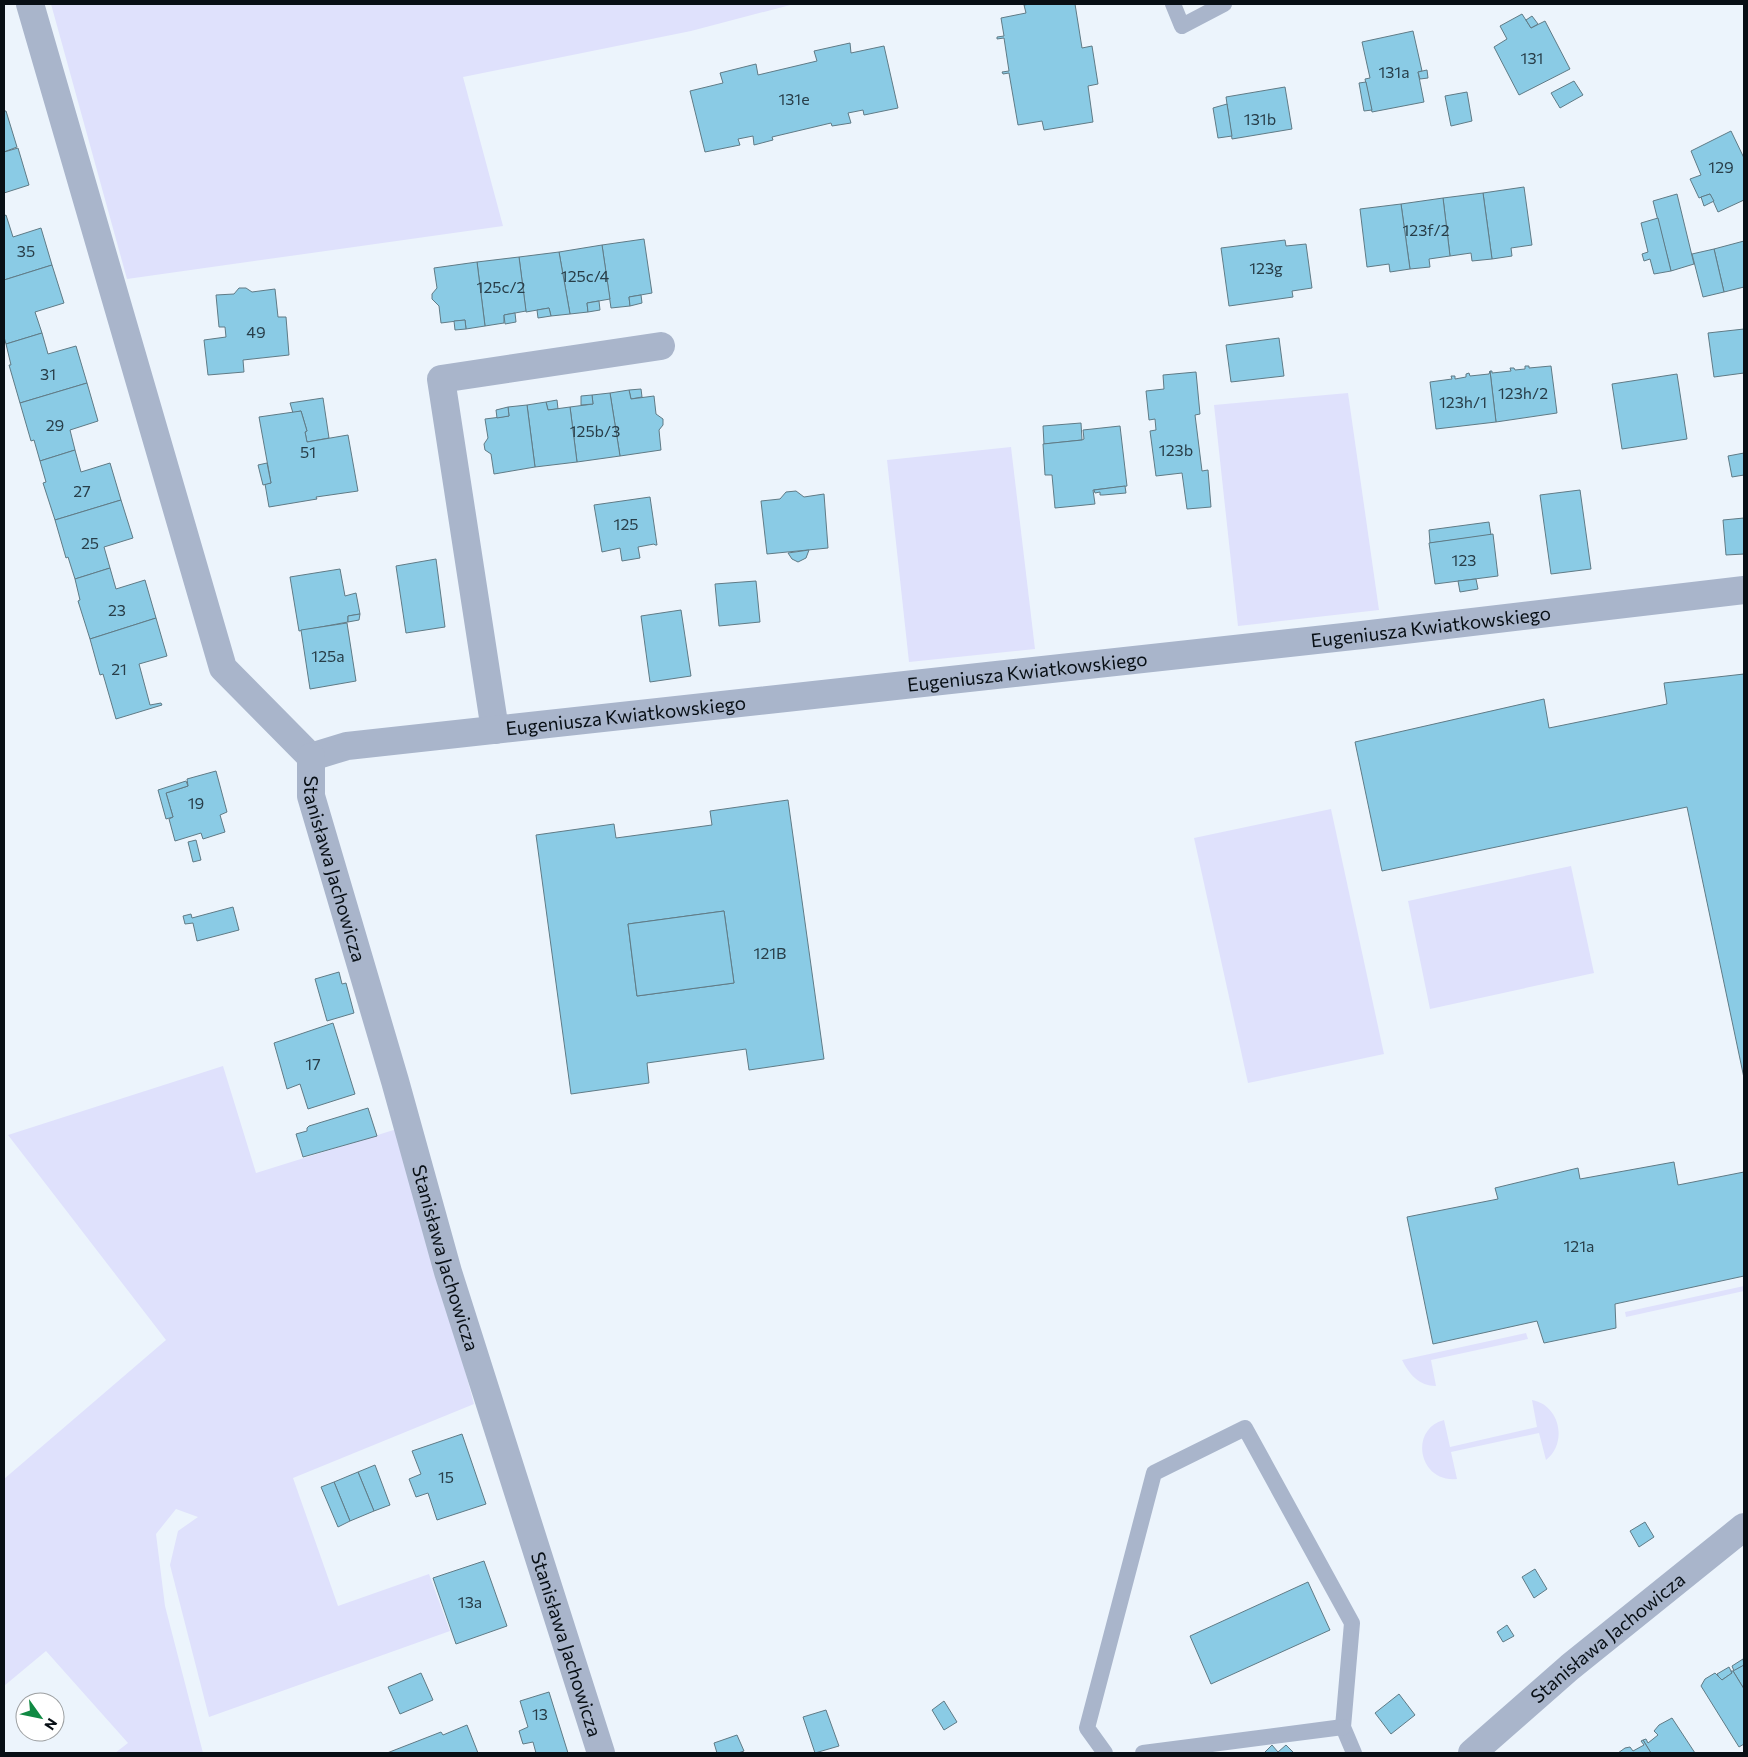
<svg xmlns="http://www.w3.org/2000/svg" width="1748" height="1757" viewBox="0 0 1748 1757" font-family="Commissioner,sans-serif">
  <rect width="100%" height="100%" fill="#ecf4fc"/>
  <g fill="#dfe1fc">
    <path d="M51 4H794L691 31 463 77 503 226 127 279Z"/>
    <path d="M1348 393 1379 610 1238 626 1214 405Z"/>
    <path d="M1011 447 1035 649 909 662 887 460Z"/>
    <path d="M1331 809 1384 1054 1248 1083 1194 838Z"/>
    <path d="M1571 866 1594 973 1430 1009 1408 901Z"/>
    <path d="M223 1066 256 1173 400 1128 474 1404 293 1478 338 1606 429 1574 450 1631 209 1717 170 1565 178 1531 198 1517 176 1509 156 1534 165 1606 203 1753H115L128 1743 46 1651 4 1686V1479L166 1340 8 1135Z"/>
    <path d="M1744 1286V1291L1626 1317 1625 1312Z"/>
    <path d="M1526 1333 1528 1339 1431 1360 1436 1386C1419 1386 1409 1374 1402 1360Z"/>
    <path d="M1532 1400C1560 1405 1568 1443 1546 1460L1539 1433 1451 1452 1457 1479C1418 1483 1409 1429 1444 1420L1450 1447 1537 1427Z"/>
  </g>
  <g fill="#8acbe5" stroke="#607b86" fill-rule="evenodd">
    <path d="M1030 4H1075L1082 48 1092 46 1098 84 1088 86 1093 122 1044 130 1042 121 1018 125 1009 73 1003 74 1002 72 1009 71 1004 38 997 39V37L1004 36 1001 18 1026 13 1024 5Z"/>
    <path d="M1522 14 1531 28 1545 21 1570 69 1519 95 1494 47 1507 39 1500 26Z"/>
    <path d="M1532 16 1538 24 1531 28 1526 20Z"/>
    <path d="M1413 31 1422 71 1418 72 1424 102 1372 112 1365 79 1370 78 1362 42Z"/>
    <path d="M850 43 851 53 884 46 898 108 864 115 863 110 848 113 851 123 832 126 831 123 772 137 773 140 754 145 753 136 738 139 740 145 705 152 690 91 723 83 720 73 756 64 758 75 817 61 814 51Z"/>
    <path d="M1427 70 1428 78 1420 79 1418 72Z"/>
    <path d="M1574 81 1583 95 1560 108 1551 93Z"/>
    <path d="M1366 82 1372 110 1364 111 1359 83Z"/>
    <path d="M1285 87 1292 129 1232 139 1226 97Z"/>
    <path d="M1467 92 1472 121 1451 126 1445 96Z"/>
    <path d="M1227 104 1232 136 1218 138 1213 108Z"/>
    <path d="M4 111H6L17 147 4 152Z"/>
    <path d="M1731 131 1744 158V200L1718 212 1710 194 1699 198 1690 179 1701 175 1691 151Z"/>
    <path d="M18 148 29 185 4 193V152Z"/>
    <path d="M1524 187 1532 245 1511 248 1512 256 1492 259 1483 193Z"/>
    <path d="M1483 193 1492 259 1472 261 1471 253 1450 256 1443 198Z"/>
    <path d="M1677 194 1694 264 1671 271 1653 201Z"/>
    <path d="M1710 194 1714 201 1704 206 1701 197Z"/>
    <path d="M1443 198 1450 256 1429 259 1430 267 1410 269 1401 204Z"/>
    <path d="M1401 204 1410 269 1390 272 1389 264 1367 267 1360 209Z"/>
    <path d="M6 215 13 237 41 228 52 265 4 280V216Z"/>
    <path d="M1658 218 1671 271 1654 274 1650 259 1644 261 1642 254 1648 252 1641 223Z"/>
    <path d="M644 239 652 293 629 297 630 306 611 308 602 245Z"/>
    <path d="M1285 240 1286 246 1306 244 1312 288 1292 291 1293 297 1229 306 1221 248Z"/>
    <path d="M1744 241V287L1724 292 1714 249Z"/>
    <path d="M602 245 610 299 587 303 588 312 570 314 559 252Z"/>
    <path d="M1714 249 1724 292 1703 297 1692 254Z"/>
    <path d="M559 252 570 314 551 316 549 308 526 312 519 257Z"/>
    <path d="M519 257 526 311 504 315V323L485 326 477 262Z"/>
    <path d="M477 262 485 326 466 329 465 320 441 323 439 306 432 299V294L437 288 434 268Z"/>
    <path d="M52 265 64 303 35 312 42 333 6 344 4 337V280Z"/>
    <path d="M239 288H246L252 292 275 289 278 317H286L289 355 243 360 244 372 208 375 204 340 226 337 225 327H219L216 295 234 294Z"/>
    <path d="M641 295 642 303 630 306 629 297Z"/>
    <path d="M599 301 600 310 588 312 587 303Z"/>
    <path d="M549 308 551 316 538 318 537 310Z"/>
    <path d="M515 313 516 322 505 324 504 315Z"/>
    <path d="M465 320 466 329 455 330 454 321Z"/>
    <path d="M1744 329V373L1714 377 1708 333Z"/>
    <path d="M42 333 48 354 76 346 87 383 20 403 9 365H11L6 344Z"/>
    <path d="M1279 338 1284 376 1231 382 1226 345Z"/>
    <path d="M1525 366H1529V368L1551 366 1557 413 1496 422 1490 371H1492V373L1511 371 1510 368H1514L1515 370 1525 369Z"/>
    <path d="M1490 371 1496 422 1436 429 1430 382 1452 379 1451 376H1455V379L1466 377V374L1469 373 1470 376 1489 374Z"/>
    <path d="M1196 372 1200 414 1195 415 1202 471 1208 470 1211 507 1187 509 1182 473 1156 476 1150 431 1156 430 1155 419 1149 420 1146 391 1164 389 1163 375Z"/>
    <path d="M1677 374 1687 439 1622 449 1612 384Z"/>
    <path d="M87 383 98 421 70 430 75 450 40 461 34 440 31 441 20 403Z"/>
    <path d="M641 389 642 397 631 399 629 390Z"/>
    <path d="M629 390 631 399 654 396 656 414 663 419V425L659 430 661 450 620 456 610 393Z"/>
    <path d="M610 393 620 456 577 462 570 407 593 404 592 395Z"/>
    <path d="M592 395 593 404 581 405V396Z"/>
    <path d="M323 398 329 438 307 442 305 432 307 431 301 411 293 413 290 403Z"/>
    <path d="M557 400 558 409 548 410 546 402Z"/>
    <path d="M546 402 548 410 570 407 577 462 535 467 527 405Z"/>
    <path d="M527 405 535 467 494 474 491 454 485 450 484 444 488 438 485 419 509 416 508 407Z"/>
    <path d="M508 407 509 416 497 418 496 410Z"/>
    <path d="M301 411 307 431 305 432 307 442 348 435 358 491 316 497 317 499 269 507 265 484 271 483 259 417Z"/>
    <path d="M1081 423 1082 440 1044 444 1043 426Z"/>
    <path d="M1120 426 1127 486 1093 490 1095 504 1055 508 1052 475H1045L1043 444 1082 440 1084 439 1083 430Z"/>
    <path d="M75 450 81 472 110 463 121 500 55 520 43 483 46 482 40 461Z"/>
    <path d="M1744 453V475L1732 477 1728 456Z"/>
    <path d="M267 463 271 483 263 485 258 465Z"/>
    <path d="M1125 486 1126 493 1103 495H1100V492L1095 493 1094 490Z"/>
    <path d="M1580 490 1591 569 1551 574 1540 495Z"/>
    <path d="M796 491 804 497 824 494 828 548 767 554 761 501 780 499 786 492Z"/>
    <path d="M650 497 657 545H655L654 544 638 547 640 558 622 561 620 548 602 552 594 505Z"/>
    <path d="M121 500 133 538 104 547 110 568 75 579 68 557 66 558 55 520Z"/>
    <path d="M1744 518V554L1726 555 1723 520Z"/>
    <path d="M1489 522 1491 535 1430 543 1429 530Z"/>
    <path d="M1493 534 1498 576 1435 584 1429 543Z"/>
    <path d="M809 550 806 558 798 562 792 559 788 553Z"/>
    <path d="M436 559 445 627 406 633 396 566Z"/>
    <path d="M110 568 116 589 145 580 156 618 90 639 78 601 80 600 75 579Z"/>
    <path d="M340 569 345 596 356 593 360 614 348 616V622L299 631 290 577Z"/>
    <path d="M1476 579 1478 589 1460 592 1458 581Z"/>
    <path d="M756 581 760 622 719 626 715 584Z"/>
    <path d="M681 610 691 676 650 682 641 616Z"/>
    <path d="M360 614 359 620 348 622V616Z"/>
    <path d="M156 618 167 656 139 664 150 705 161 703 162 705 116 719 103 674 100 675 90 639Z"/>
    <path d="M347 623 356 681 310 689 301 630Z"/>
    <path d="M1744 674V1078L1687 807 1382 871 1355 742 1544 699 1549 728 1667 704 1664 683Z"/>
    <path d="M216 771 227 812 220 815 225 832 203 839 201 833 175 841 169 819 173 817 166 793 188 786 187 779Z"/>
    <path d="M186 781 188 786 166 793 173 817 166 819 158 790Z"/>
    <path d="M788 800 824 1059 749 1070 746 1049 647 1063 649 1083 571 1094 536 835 614 824 616 838 712 825 710 811ZM724 911 734 983 637 996 628 924Z"/>
    <path d="M196 840 201 860 193 862 188 842Z"/>
    <path d="M233 907 239 930 197 941 193 923 185 924 183 916 191 914 192 918Z"/>
    <path d="M724 911 734 983 637 996 628 924Z"/>
    <path d="M339 972 342 984 346 983 354 1013 327 1021 315 979Z"/>
    <path d="M333 1023 355 1094 308 1109 300 1084 287 1089 274 1043Z"/>
    <path d="M368 1108 377 1136 303 1157 296 1134 307 1131V1128L309 1126Z"/>
    <path d="M1674 1162 1678 1185 1744 1172V1276L1615 1304 1616 1328 1544 1343 1537 1321 1433 1344 1407 1217 1498 1199 1495 1188 1578 1168 1580 1179Z"/>
    <path d="M462 1434 486 1504 437 1520 428 1493 416 1497 409 1479 421 1474 412 1451Z"/>
    <path d="M375 1465 390 1505 374 1511 358 1472Z"/>
    <path d="M358 1472 374 1511 350 1521 334 1482Z"/>
    <path d="M334 1482 350 1521 338 1527 321 1487Z"/>
    <path d="M1645 1522 1654 1537 1639 1547 1630 1531Z"/>
    <path d="M484 1561 507 1626 456 1644 433 1578Z"/>
    <path d="M1535 1569 1547 1589 1534 1598 1522 1577Z"/>
    <path d="M1308 1582 1330 1630 1211 1684 1190 1636Z"/>
    <path d="M1507 1625 1514 1636 1503 1642 1497 1632Z"/>
    <path d="M1743 1659 1744 1665 1734 1671 1732 1666Z"/>
    <path d="M1744 1665V1689L1733 1671Z"/>
    <path d="M1729 1667 1732 1673 1722 1680 1720 1679 1717 1674Z"/>
    <path d="M1731 1671H1733L1744 1689V1744L1739 1747 1701 1686 1705 1679 1715 1673 1722 1680 1732 1673Z"/>
    <path d="M421 1673 433 1700 400 1714 388 1687Z"/>
    <path d="M549 1692 568 1753H536L533 1742 523 1744 522 1741 519 1731 528 1727 520 1701Z"/>
    <path d="M1399 1694 1415 1715 1391 1734 1375 1713Z"/>
    <path d="M944 1701 957 1722 944 1730 932 1710Z"/>
    <path d="M826 1710 839 1746 815 1753 803 1717Z"/>
    <path d="M1672 1718 1695 1753H1651L1643 1740 1646 1739 1648 1743 1658 1735 1654 1731 1659 1725Z"/>
    <path d="M467 1725 478 1753H387L441 1732 443 1735Z"/>
    <path d="M737 1735 744 1751 738 1753H717L714 1743Z"/>
    <path d="M1643 1740 1651 1753H1618L1625 1748 1630 1747 1633 1751 1644 1745 1641 1741Z"/>
    <path d="M1272 1745 1278 1752 1286 1745 1294 1753H1264Z"/>
  </g>
  <g fill="none" stroke-linecap="round" stroke-linejoin="round">
    <g stroke="#a9b5cb" stroke-width="16">
      <path d="M1173 4 1182 26 1224 4"/>
      <path d="M1105 1753 1087 1728 1154 1473 1245 1428 1352 1623 1343 1727 1354 1753"/>
      <path d="M1143 1753 1343 1727"/>
    </g>
    <g stroke="#a9b5cb" stroke-width="28">
      <path d="M30 4 223 668 311 757"/>
      <path d="M495 730 441 379 661 346"/>
      <path id="s1" d="M311 757 347 746 1362 635 1744 590"/>
      <path id="s2" d="M311 757V796L395 1081 448 1272 601 1753"/>
      <path id="s3" d="M1472 1753 1570 1667 1744 1527"/>
    </g>
  </g>
  <g text-anchor="middle" stroke-width="4.5" stroke-linejoin="round" paint-order="stroke">
    <g font-size="16" fill="#283e49">
      <text x="1532" y="64">131</text>
      <text x="1394" y="78">131a</text>
      <text x="794" y="105">131e</text>
      <text x="1260" y="125">131b</text>
      <text x="1721" y="173">129</text>
      <text x="1426" y="236">123f/2</text>
      <text x="26" y="257">35</text>
      <text x="1266" y="274">123g</text>
      <text x="585" y="282">125c/4</text>
      <text x="501" y="293">125c/2</text>
      <text x="256" y="338">49</text>
      <text x="48" y="380">31</text>
      <text x="1523" y="399">123h/2</text>
      <text x="1463" y="408">123h/1</text>
      <text x="55" y="431">29</text>
      <text x="595" y="437">125b/3</text>
      <text x="1176" y="456">123b</text>
      <text x="308" y="458">51</text>
      <text x="82" y="497">27</text>
      <text x="626" y="530">125</text>
      <text x="90" y="549">25</text>
      <text x="1464" y="566">123</text>
      <text x="117" y="616">23</text>
      <text x="328" y="662">125a</text>
      <text x="119" y="675">21</text>
      <text x="196" y="809">19</text>
      <text x="770" y="959">121B</text>
      <text x="313" y="1070">17</text>
      <text x="1579" y="1252">121a</text>
      <text x="446" y="1483">15</text>
      <text x="470" y="1608">13a</text>
      <text x="540" y="1720">13</text>
    </g>
    <g font-size="19" fill="#080f15" stroke="#fff">
      <text dy="7" stroke="none"><textPath href="#s1" startOffset="1128">Eugeniusza Kwiatkowskiego</textPath></text>
      <text dy="7" stroke="none"><textPath href="#s1" startOffset="722">Eugeniusza Kwiatkowskiego</textPath></text>
      <text dy="7" stroke="none"><textPath href="#s1" startOffset="318">Eugeniusza Kwiatkowskiego</textPath></text>
      <text dy="7" stroke="none"><textPath href="#s2" startOffset="115">Stanisława Jachowicza</textPath></text>
      <text dy="7" stroke="none"><textPath href="#s2" startOffset="520">Stanisława Jachowicza</textPath></text>
      <text dy="7" stroke="none"><textPath href="#s3" startOffset="178">Stanisława Jachowicza</textPath></text>
      <text dy="7" stroke="none"><textPath href="#s2" startOffset="925">Stanisława Jachowicza</textPath></text>
    </g>
  </g>
  <rect width="1748" height="1757" fill="none" stroke="#080f15" stroke-width="10"/>
  <g transform="translate(40 1717) rotate(123)"><circle r="24" fill="#ffffff" stroke="#9c9fa1"/>
  <path d="M0-4L9 19L0 12L-9 19Z" fill="#108943"/>
  <text y="-8" font-size="14" font-weight="bold" text-anchor="middle" fill="#080f15">N</text>
  </g>
</svg>
